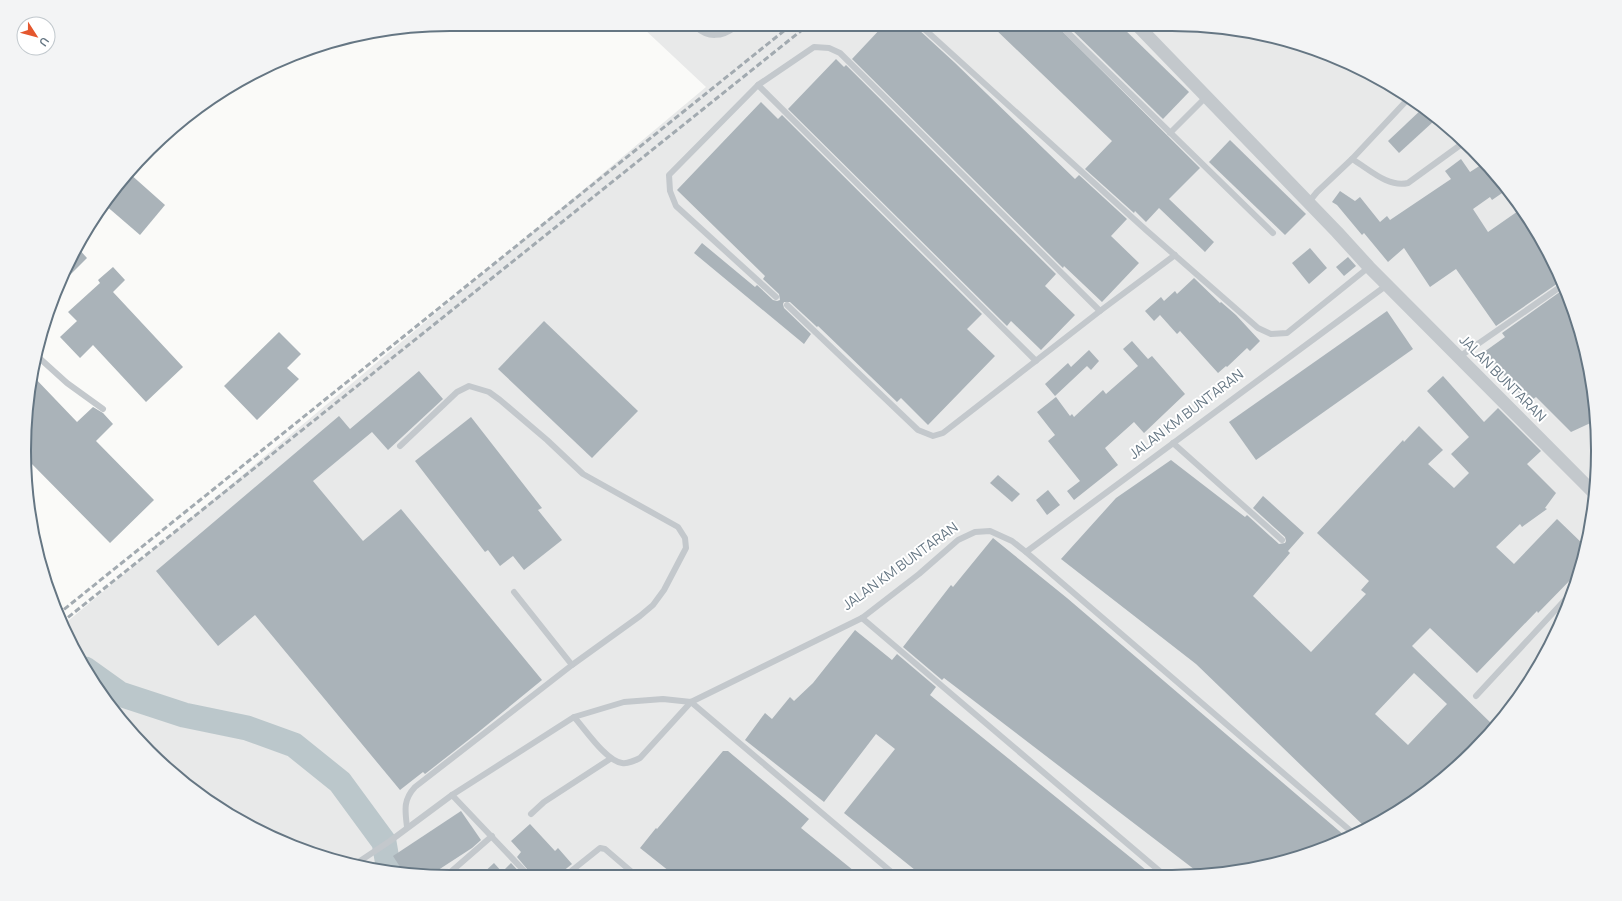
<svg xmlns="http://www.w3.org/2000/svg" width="1622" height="901" viewBox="0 0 1622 901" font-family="Manrope,sans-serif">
  <rect width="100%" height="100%" fill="#fafaf8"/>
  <path fill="#e8e9e9" d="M1199 25 1282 39 1385 81 1453 130 1510 191 1554 262 1584 340 1597 423 1594 506 1575 588 1541 664 1473 752 1408 805 1309 854 1227 873 423 876 340 862 237 820 169 771 130 732 81 664 62 626 706 87 642 27Z"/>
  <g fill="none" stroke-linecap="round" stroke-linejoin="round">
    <path stroke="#bbc7cb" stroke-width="25" d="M85 669 120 694 184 715 247 728 294 745 340 782 384 842 389 871"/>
  </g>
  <g fill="#aab3b9" fill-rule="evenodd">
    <path d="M1056 25 1200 168 1169 199 1214 242 1205 252 1159 208 1146 222 1135 211 1134 213 1085 169 1112 141 992 26Z"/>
    <path d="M1067 25H1120L1189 92 1163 119Z"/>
    <path d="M883 26H917L918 29 954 62 1075 179 1079 175 1127 219 1111 236 1139 263 1102 302 1064 266 1063 268 852 59Z"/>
    <path d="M836 59 844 67 846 65 1056 274 1045 286 1075 315 1041 350 1011 321 1007 326 788 109Z"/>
    <path d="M761 102 778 119 782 115 982 314 967 329 995 356 928 425 901 398 897 402 818 326 817 327 790 302H784L783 304 784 308 811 334 804 344 694 253 702 243 755 287 757 285 773 300 777 301 780 300 779 294 763 279 765 276 677 190Z"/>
    <path d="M1423 108 1434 121 1399 153 1388 141Z"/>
    <path d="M1230 140 1306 214 1285 235 1209 162Z"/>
    <path d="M1461 159 1470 172 1484 163 1508 189 1492 200 1490 197 1473 209 1488 232 1521 209 1554 262 1561 281 1496 326 1456 269 1430 287 1404 248 1388 262 1364 233 1362 235 1337 205 1332 202 1340 191 1355 201 1360 197 1380 222 1387 216 1390 220 1451 179 1445 171Z"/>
    <path d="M129 173 165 205 140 235 104 204Z"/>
    <path d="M77 247 87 258 59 286 68 262Z"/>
    <path d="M1310 248 1327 268 1309 284 1292 263Z"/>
    <path d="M1348 257 1356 266 1344 276 1336 267Z"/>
    <path d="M113 267 125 280 113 292 183 367 146 402 93 345 80 358 60 337 77 321 68 312 100 283 98 280Z"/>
    <path d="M1194 278 1220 303 1221 302 1236 315 1260 341 1250 351 1247 348 1227 367 1226 366 1218 373 1180 331 1177 334 1160 315 1154 321 1145 311 1161 297 1164 301 1175 291 1177 294Z"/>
    <path d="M1564 289 1584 340 1597 420 1571 432 1536 397 1528 403 1484 352 1505 337 1502 333Z"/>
    <path d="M1387 311 1413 349 1256 460 1229 422Z"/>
    <path d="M544 321 638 411 592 458 498 369Z"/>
    <path d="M279 332 301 354 287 368 299 379 257 420 224 386Z"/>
    <path d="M1132 341 1148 359 1152 356 1185 394 1144 433 1134 422 1105 448 1118 465 1074 500 1067 491 1080 481 1048 441 1055 435 1037 412 1056 397 1070 416 1072 414 1074 417 1103 390 1106 394 1138 366 1123 349Z"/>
    <path d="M1089 350 1099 361 1091 370 1087 366 1055 396 1045 384 1068 363 1071 367Z"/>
    <path d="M419 371 443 399 388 450 372 432 313 481 363 541 401 509 542 680 476 734 425 774 423 772 400 790 255 615 218 646 156 571 339 416 350 429Z"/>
    <path d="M32 375 77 422 93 407 103 413 113 424 96 441 154 500 110 543 26 458 28 395Z"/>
    <path d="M1443 376 1484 422 1498 408 1541 451 1527 464 1556 493 1545 508 1547 509 1522 527 1520 524 1496 547 1514 564 1557 519 1585 546 1580 570 1538 613 1537 611 1477 673 1430 628 1412 646 1494 726 1473 752 1408 805 1365 827 1196 664 1061 559 1116 498 1171 460 1245 517 1247 515 1279 544 1285 543 1286 541 1285 537 1253 508 1263 496 1304 533 1288 551 1290 553 1253 596 1311 652 1366 594 1361 590 1369 581 1317 533 1403 440 1404 442 1419 426 1443 450 1428 464 1454 488 1469 473 1451 454 1469 437 1427 391ZM1414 673 1447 704 1408 745 1375 714Z"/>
    <path d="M471 417 542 508 538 510 562 540 524 570 513 556 500 566 488 550 485 552 415 461Z"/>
    <path d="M998 475 1020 494 1012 502 990 483Z"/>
    <path d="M1048 490 1060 505 1047 515 1036 500Z"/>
    <path d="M993 538 1067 598 1345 836 1309 854 1227 873H1199L944 678 942 680 903 647 951 585 953 587Z"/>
    <path d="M855 630 892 660 897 654 936 687 930 695 1151 874H920L844 813 895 749 876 734 824 802 745 740 765 713 772 719 790 697 794 701 813 683Z"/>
    <path d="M723 751H728L809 819 801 828 859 875H674L640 848 656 828 657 829Z"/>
    <path d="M461 811 481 840 472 848 429 876 404 873 393 856Z"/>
    <path d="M530 824 555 851 558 848 572 864 562 872 561 876H533L517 857 521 852 511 841Z"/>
    <path d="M494 863 502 872 511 863 523 876H480Z"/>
  </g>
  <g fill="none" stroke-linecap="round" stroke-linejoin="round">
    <g stroke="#c3c8cc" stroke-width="6">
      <path d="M1060 25 1273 233"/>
      <path d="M921 26 1146 230 1258 328 1271 334 1287 333 1369 267"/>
      <path d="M696 27C708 38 722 37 735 27"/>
      <path d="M758 85 1036 361"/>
      <path d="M1170 133 1206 97"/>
      <path d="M1352 159C1369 169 1388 188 1408 183L1459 146"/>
      <path d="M1308 203 1317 192 1352 159 1409 98"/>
      <path d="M776 297 676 206 670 191 669 175 758 85 814 47 829 48 840 53 1100 311"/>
      <path d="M787 305 918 430 933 436 943 433 1100 311 1175 255"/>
      <path d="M36 355 67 383 103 409"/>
      <path d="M1459 357 1563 285"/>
      <path d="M1173 443 1282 540"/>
      <path d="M400 446 457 392 469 386 489 392 500 400 547 440 583 474 678 527 685 538 686 548 664 590 653 605 640 616 572 665 415 787C403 800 405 810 407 827"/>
      <path d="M1026 552 1353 833"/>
      <path d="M514 592 572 665"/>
      <path d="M862 618 1163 874"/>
      <path d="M1476 696 1575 589"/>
      <path d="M574 717 624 702 663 699 691 702 862 618 919 574 958 540 975 532 990 531 1012 541 1026 552 1387 285"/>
      <path d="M452 795 529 876"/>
      <path d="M531 814 544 802 610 759"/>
      <path d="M354 865 390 841 452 795 574 717C585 729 606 761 622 763 628 764 634 761 640 758L691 702 895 875"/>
      <path d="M446 876 492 836"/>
      <path d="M565 876 600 848 605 849 633 873"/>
    </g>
    <path stroke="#c3c8cc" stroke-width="13" d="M1137 25 1337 232 1369 267 1595 494"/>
    <g stroke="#a2aab0" stroke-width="3" stroke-dasharray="6 3" stroke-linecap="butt">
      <path d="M57 615 790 26"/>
      <path d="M61 623 807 26"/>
    </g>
  </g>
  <g text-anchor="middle" stroke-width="4" stroke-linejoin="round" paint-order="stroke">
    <g font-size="14" fill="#657683" stroke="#fff">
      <text transform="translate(1503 378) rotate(45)" y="5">JALAN BUNTARAN</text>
      <text transform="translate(1186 414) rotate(-37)" y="5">JALAN KM BUNTARAN</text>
      <text transform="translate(900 566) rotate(-36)" y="5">JALAN KM BUNTARAN</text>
    </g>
  </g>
  <path d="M0 0H1622V901H0ZM450 31H1172A419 419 0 0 1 1591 450V451A419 419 0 0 1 1172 870H450A419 419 0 0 1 31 451V450A419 419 0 0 1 450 31Z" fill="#f3f4f5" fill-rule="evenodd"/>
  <path fill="none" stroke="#657683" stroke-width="2" d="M450 31H1172A419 419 0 0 1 1591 450V451A419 419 0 0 1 1172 870H450A419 419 0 0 1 31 451V450A419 419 0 0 1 450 31Z"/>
  <g transform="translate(36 36) rotate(126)"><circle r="19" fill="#ffffff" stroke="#c1c8cd"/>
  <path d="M0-3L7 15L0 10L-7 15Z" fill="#e4572e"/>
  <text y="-6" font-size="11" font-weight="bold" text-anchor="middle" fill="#657683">U</text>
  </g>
</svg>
